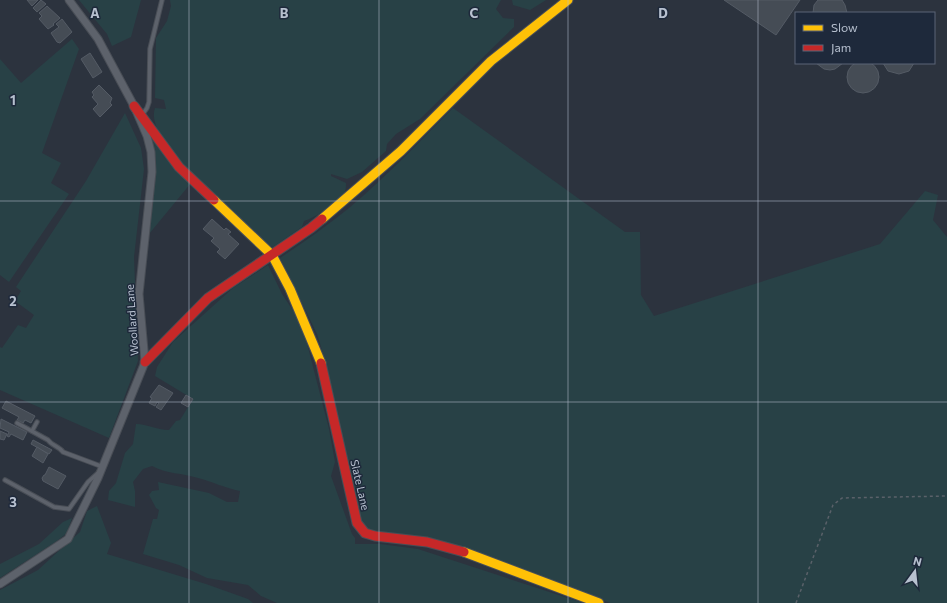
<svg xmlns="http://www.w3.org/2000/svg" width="947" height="603" viewBox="0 0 947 603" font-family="Commissioner,sans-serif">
  <rect width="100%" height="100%" fill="#2c333e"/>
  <g fill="#284146">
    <path d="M79 0H141L131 37 112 46 107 34Z"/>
    <path d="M170 0H501L496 9 503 18 514 19V27L420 119 396 134 387 144 386 151 362 172 347 179 331 174V176L346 183C346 187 346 191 343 195 337 204 314 218 304 221L302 227 273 247 266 245C252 230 238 215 223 201 205 184 145 136 155 108L166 109 164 100 155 98 156 38 167 21 171 6Z"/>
    <path d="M512 0H546L530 10 513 5Z"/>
    <path d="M72 39 79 49 42 153 61 163 51 183 69 194 9 282 0 275V59L21 83Z"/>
    <path d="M453 108 625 232H640L641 295 654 316 880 244 925 191 938 195 933 220 947 237V603H610L475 552 368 529 359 520 325 360 317 334 280 258C304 242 327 226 349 208 386 177 419 142 453 108Z"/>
    <path d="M125 113 141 148 144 169 134 257 138 361 109 438 0 390V347L2 348 18 325 26 328 34 315 15 301 21 291 16 287 86 181Z"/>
    <path d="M152 141H155L191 183 149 234 155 163Z"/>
    <path d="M268 265 282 294 302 324 329 429 335 462 331 476 352 534 355 538V544H380L418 549 583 603H277L261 596 248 585 207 578 179 565 143 554 153 519H157L159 510 156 508 149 495 152 491 159 490 158 482 209 493 227 502H238L240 491C225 488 213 482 198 478 183 473 166 474 152 466L143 469 133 482 135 491V507L108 500 109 491 116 483 125 453 133 444 136 424C148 424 156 430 169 430L176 421 180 420 193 399 155 376 157 367 173 342 233 288Z"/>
    <path d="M97 506 111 543 107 554 206 584 248 599 253 603H0V590L38 570 62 548 80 532 87 511Z"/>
    <path d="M72 518 67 533 57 541 0 578V564L39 544 63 522Z"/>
  </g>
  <g fill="#454c55" stroke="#545b65">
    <path d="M27 0H38L32 6Z"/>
    <path d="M41 0 46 4 37 12 33 8Z"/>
    <path d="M724 0H800L776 35Z"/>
    <path d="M842 0 845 5 847 13H813L814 5 818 0Z"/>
    <path d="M47 6 60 18 53 24 54 25 48 29 39 19 42 16 39 13Z"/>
    <path d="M62 19 72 32 60 43 57 42 51 33 59 27 56 24Z"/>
    <path d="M90 53 102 72 93 78 81 59Z"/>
    <circle cx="863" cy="77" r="16"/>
    <path d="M816 63H843L835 69 830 70 824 69Z"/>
    <path d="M883 63H914L909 71 899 74 888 71Z"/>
    <path d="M99 85 112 98 110 103 112 105 100 117 93 109 98 104 92 97 94 95 92 92Z"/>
    <path d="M212 219 224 230 226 228 231 232 228 234 239 244 225 259 217 252 220 249 211 241 214 238 203 229Z"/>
    <path d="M159 385 173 393 161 410 156 407 159 403 157 402 155 406 149 403 152 398 150 397Z"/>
    <path d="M186 395 193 399 188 407 181 403Z"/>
    <path d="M6 401 35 416 31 423 25 420 23 423 17 420 19 417 2 408Z"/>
    <path d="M1 419 27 432 23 440 11 434 9 437 7 436 9 432 0 428Z"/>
    <path d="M0 431 7 434 4 440 0 439Z"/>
    <path d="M33 440 52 450 49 454 31 444Z"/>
    <path d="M37 447 48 454 43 463 32 456Z"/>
    <path d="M49 467 66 476 58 489 43 481 42 478 44 475H45Z"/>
  </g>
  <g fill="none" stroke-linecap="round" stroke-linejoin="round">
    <defs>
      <g id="lane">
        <path d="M142 115 147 108 149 102 150 49 162 0"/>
        <path d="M17 423 48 440C52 446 59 446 63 452L103 467"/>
        <path d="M32 431 37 422"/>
        <path d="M5 480 54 507 69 509 88 482 98 473"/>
      </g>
      <path id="street" d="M0 584 68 539 98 478 145 362 139 294 152 172 151 152 147 136 134 106 98 39 69 0"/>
      <g id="slow">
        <path d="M214 200 272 255 290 289 321 363"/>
        <path d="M322 219 401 151 491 61 568 0"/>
        <path d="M464 552 599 603"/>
      </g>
      <g id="jam">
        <path d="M134 106 179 167 214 200"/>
        <path d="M145 362 208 298 311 228 322 219"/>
        <path d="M321 363 357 523 365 533 375 536 427 542 464 552"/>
      </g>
    </defs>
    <use href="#lane" stroke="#494e56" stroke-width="5.5"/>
    <use href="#street" stroke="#494e56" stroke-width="9"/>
    <use href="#slow" stroke="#494e56" stroke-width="11"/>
    <use href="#jam" stroke="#494e56" stroke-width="11"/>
    <path stroke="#5a6169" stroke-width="1.5" stroke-dasharray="3 3" stroke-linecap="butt" d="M796 603 833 505 842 498 947 496"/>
    <use href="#lane" stroke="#5d626b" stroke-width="3.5"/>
    <use href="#street" stroke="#5d626b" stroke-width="7"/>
    <use href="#slow" stroke="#ffc107" stroke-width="9"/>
    <use href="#jam" stroke="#c62828" stroke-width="9"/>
  </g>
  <path fill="none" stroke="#b7c0cf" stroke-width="1" stroke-opacity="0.55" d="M189 0V603M379 0V603M568 0V603M758 0V603M0 201H947M0 402H947"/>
  <g text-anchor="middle" stroke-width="3" stroke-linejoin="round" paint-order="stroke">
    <g font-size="11" fill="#b7c0cf" stroke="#1e293b">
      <text transform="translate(132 320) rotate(-94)" y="4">Woollard Lane</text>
      <text transform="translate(360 485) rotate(77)" y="4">Slate Lane</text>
    </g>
  </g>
  <g font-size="13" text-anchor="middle" font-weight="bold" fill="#b7c0cf" stroke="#1e293b" stroke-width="3" stroke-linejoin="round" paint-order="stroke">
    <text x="95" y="18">A</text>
    <text x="284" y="18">B</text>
    <text x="474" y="18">C</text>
    <text x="663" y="18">D</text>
    <text x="13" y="105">1</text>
    <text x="13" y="306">2</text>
    <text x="13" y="507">3</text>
  </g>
  <rect x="795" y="12" width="140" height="52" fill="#1e293b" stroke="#5b6576"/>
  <rect x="803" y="25" width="20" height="6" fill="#ffc107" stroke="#5b6576"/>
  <text x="831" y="32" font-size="12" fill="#b7c0cf">Slow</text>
  <rect x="803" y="45" width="20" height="6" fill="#c62828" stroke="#5b6576"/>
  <text x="831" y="52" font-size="12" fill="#b7c0cf">Jam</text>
  <g transform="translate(915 571) rotate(15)" stroke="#1e293b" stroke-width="3" paint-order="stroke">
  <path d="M0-3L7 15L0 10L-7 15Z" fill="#b7c0cf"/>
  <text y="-6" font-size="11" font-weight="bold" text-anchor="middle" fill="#b7c0cf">N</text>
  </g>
</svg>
